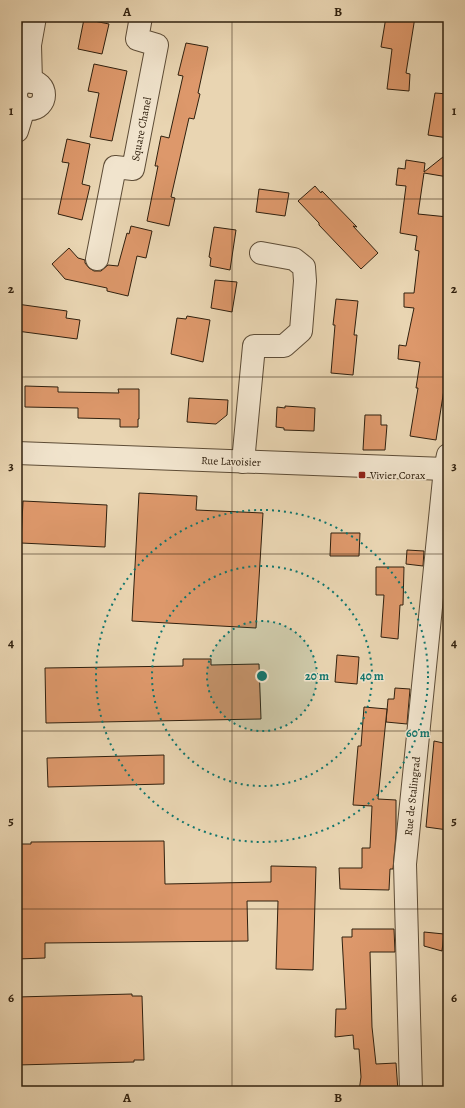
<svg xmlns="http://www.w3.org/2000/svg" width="465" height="1108" viewBox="0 0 465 1108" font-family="Alegreya,serif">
  <rect width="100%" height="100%" fill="#e9d5b2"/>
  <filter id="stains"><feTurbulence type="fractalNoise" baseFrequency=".005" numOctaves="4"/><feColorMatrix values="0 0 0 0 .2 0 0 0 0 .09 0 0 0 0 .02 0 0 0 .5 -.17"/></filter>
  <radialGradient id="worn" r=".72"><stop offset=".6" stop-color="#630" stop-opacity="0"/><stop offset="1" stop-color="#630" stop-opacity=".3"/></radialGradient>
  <g fill="#dd986b" stroke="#30200e">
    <path d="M386 17H415L406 73 410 74 409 91 387 89 392 49 381 47Z"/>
    <path d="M84 19 109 24 102 54 78 49Z"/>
    <path d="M186 43 208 47 198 93 200 94 194 119 189 118 171 197 175 198 169 226 147 221 158 166H155L161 136 169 138 183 76 178 75Z"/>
    <path d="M94 64 127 71 112 141 90 137 99 93 88 91Z"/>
    <path d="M435 93 448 94V138L428 135Z"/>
    <path d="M67 139 90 144 82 184 90 186 82 220 58 214 69 163 62 162Z"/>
    <path d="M448 153V177L424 173 418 214 448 217V364L436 440 410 436 418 388H416L420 362 398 359 399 345 406 346 414 308 404 307V293H414L419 251 415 250 417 236 400 233 406 186 396 185 398 168 405 169 406 160 425 163 424 172Z"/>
    <path d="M315 186 321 193 322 191 357 227 353 226 378 253 361 269 319 225V223L298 201Z"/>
    <path d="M259 189 289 193 285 216 256 212Z"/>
    <path d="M131 226 152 231 146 258 137 256 128 296 107 291V288L65 279 52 264 69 248 78 258 85 260V263L89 268 94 271H101L108 265 118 266 127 233 129 234Z"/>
    <path d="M214 227 236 230 230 270 210 266 211 258 209 257Z"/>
    <path d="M215 280 237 282 232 312 211 308Z"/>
    <path d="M336 299 358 301 354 335H357L353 375 331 373 335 325H333Z"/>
    <path d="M17 304 67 311 66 318 80 320 77 339 17 331Z"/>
    <path d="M187 316 210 320 203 362 171 354 177 318 186 319Z"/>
    <path d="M25 386 58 387V392L119 393 118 389H139V419H138V427H120V419L78 418V408L25 407Z"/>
    <path d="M189 398 228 400 227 415 216 424 187 422Z"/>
    <path d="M285 406 315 408 314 431 284 430V428L276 427 277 407 285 408Z"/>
    <path d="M365 415H381V425H387L385 450H363Z"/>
    <path d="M139 493 197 496 196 510 263 513 256 628 132 621Z"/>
    <path d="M23 501 107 505 105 547 21 543Z"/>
    <path d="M331 533H360L359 556H330Z"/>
    <path d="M407 550 424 551 423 566 406 564Z"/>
    <path d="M376 567H404L403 605H400L398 639 381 637 384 595H376Z"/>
    <path d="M337 655 359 657 357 684 335 682Z"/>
    <path d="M183 659H211V665L259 664 261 719 46 723 45 668 183 666Z"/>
    <path d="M395 688 410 689 407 724 386 722 388 699H394Z"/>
    <path d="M364 707 387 709 378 799 396 800V834L393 869H390L389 890 340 889 339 868H362V848H370L372 806 353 805 358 746H361Z"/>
    <path d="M434 741 448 744V830L426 827Z"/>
    <path d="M164 755V784L48 787 47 758Z"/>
    <path d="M164 841 165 884 271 882V866L316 867 313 970 276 969 278 901H247L248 941 45 943V958L17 959V844H31V842Z"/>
    <path d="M352 929H394L395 952H370L372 1027 376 1064 396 1063 398 1091H359L361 1077 359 1049H354L353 1035 335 1037 336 1009H346L342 937H352Z"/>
    <path d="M424 932 444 934 442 951 424 946Z"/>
    <path d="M132 994V996H142L144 1060H134V1062L17 1065V997Z"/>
  </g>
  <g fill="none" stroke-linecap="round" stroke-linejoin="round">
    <defs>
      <g id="minor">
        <circle cx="30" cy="95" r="14"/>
        <path d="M31 82 30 45 35 17"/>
        <path d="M17 131 24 108"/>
        <path d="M97 259 115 167 133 169 157 45 137 39 141 17"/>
        <path d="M17 453 445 469"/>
        <path d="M243 462 254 346H284L301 331 305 281 304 267 294 259 261 253"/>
        <path d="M411 1091 405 864 445 469 448 455"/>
      </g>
    </defs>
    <use href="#minor" stroke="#5e4d37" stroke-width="24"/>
    <use href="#minor" stroke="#f1e4cd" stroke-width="22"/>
  </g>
  <path fill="none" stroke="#30200e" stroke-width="1" stroke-opacity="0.55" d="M232 17V1091M17 199H448M17 377H448M17 554H448M17 731H448M17 909H448"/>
  <circle cx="262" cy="676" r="55" fill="#0f766e" fill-opacity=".12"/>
  <g fill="none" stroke="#0f766e" stroke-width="2" stroke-dasharray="2 4">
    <circle cx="262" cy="676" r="55"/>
    <circle cx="262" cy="676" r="110"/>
    <circle cx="262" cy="676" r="166"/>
  </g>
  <rect fill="#8f2418" stroke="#f1e4cd" stroke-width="1.5" x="358" y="471" width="8" height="8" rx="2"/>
  <g text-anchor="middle" stroke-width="3" stroke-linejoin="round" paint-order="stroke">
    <g font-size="11" fill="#30200e" stroke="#f1e4cd">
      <text transform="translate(141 129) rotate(-79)" y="4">Square Chanel</text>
      <text transform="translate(231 461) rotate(2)" y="4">Rue Lavoisier</text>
      <text transform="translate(412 796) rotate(-84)" y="4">Rue de Stalingrad</text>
    </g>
    <g font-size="11" fill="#30200e" stroke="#f1e4cd" text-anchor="start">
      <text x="370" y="479">Vivier Corax</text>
    </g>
  </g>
  <circle cx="262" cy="676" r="6" fill="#0f766e" stroke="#f1e4cd" stroke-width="2"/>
  <g font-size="12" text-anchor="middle" font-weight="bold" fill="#0f766e" stroke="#f1e4cd" stroke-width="3" stroke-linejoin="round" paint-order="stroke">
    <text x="317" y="680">20 m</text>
    <text x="372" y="680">40 m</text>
    <text x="418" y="737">60 m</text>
  </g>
  <rect width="465" height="1108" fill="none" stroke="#e9d5b2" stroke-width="44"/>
  <rect x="22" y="22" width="421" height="1064" fill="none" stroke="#30200e" stroke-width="1.5"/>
  <g font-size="13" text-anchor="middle" font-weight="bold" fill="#30200e">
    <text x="127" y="16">A</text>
    <text x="338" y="16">B</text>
    <text x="11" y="115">1</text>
    <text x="454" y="115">1</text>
    <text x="11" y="293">2</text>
    <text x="454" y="293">2</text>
    <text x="11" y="470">3</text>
    <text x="454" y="470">3</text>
    <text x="11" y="647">4</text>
    <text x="454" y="647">4</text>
    <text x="11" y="825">5</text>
    <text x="454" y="825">5</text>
    <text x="11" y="1002">6</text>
    <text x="454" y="1002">6</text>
    <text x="127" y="1102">A</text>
    <text x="338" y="1102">B</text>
  </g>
  <rect width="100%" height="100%" filter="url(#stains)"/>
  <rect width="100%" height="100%" fill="url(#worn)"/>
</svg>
